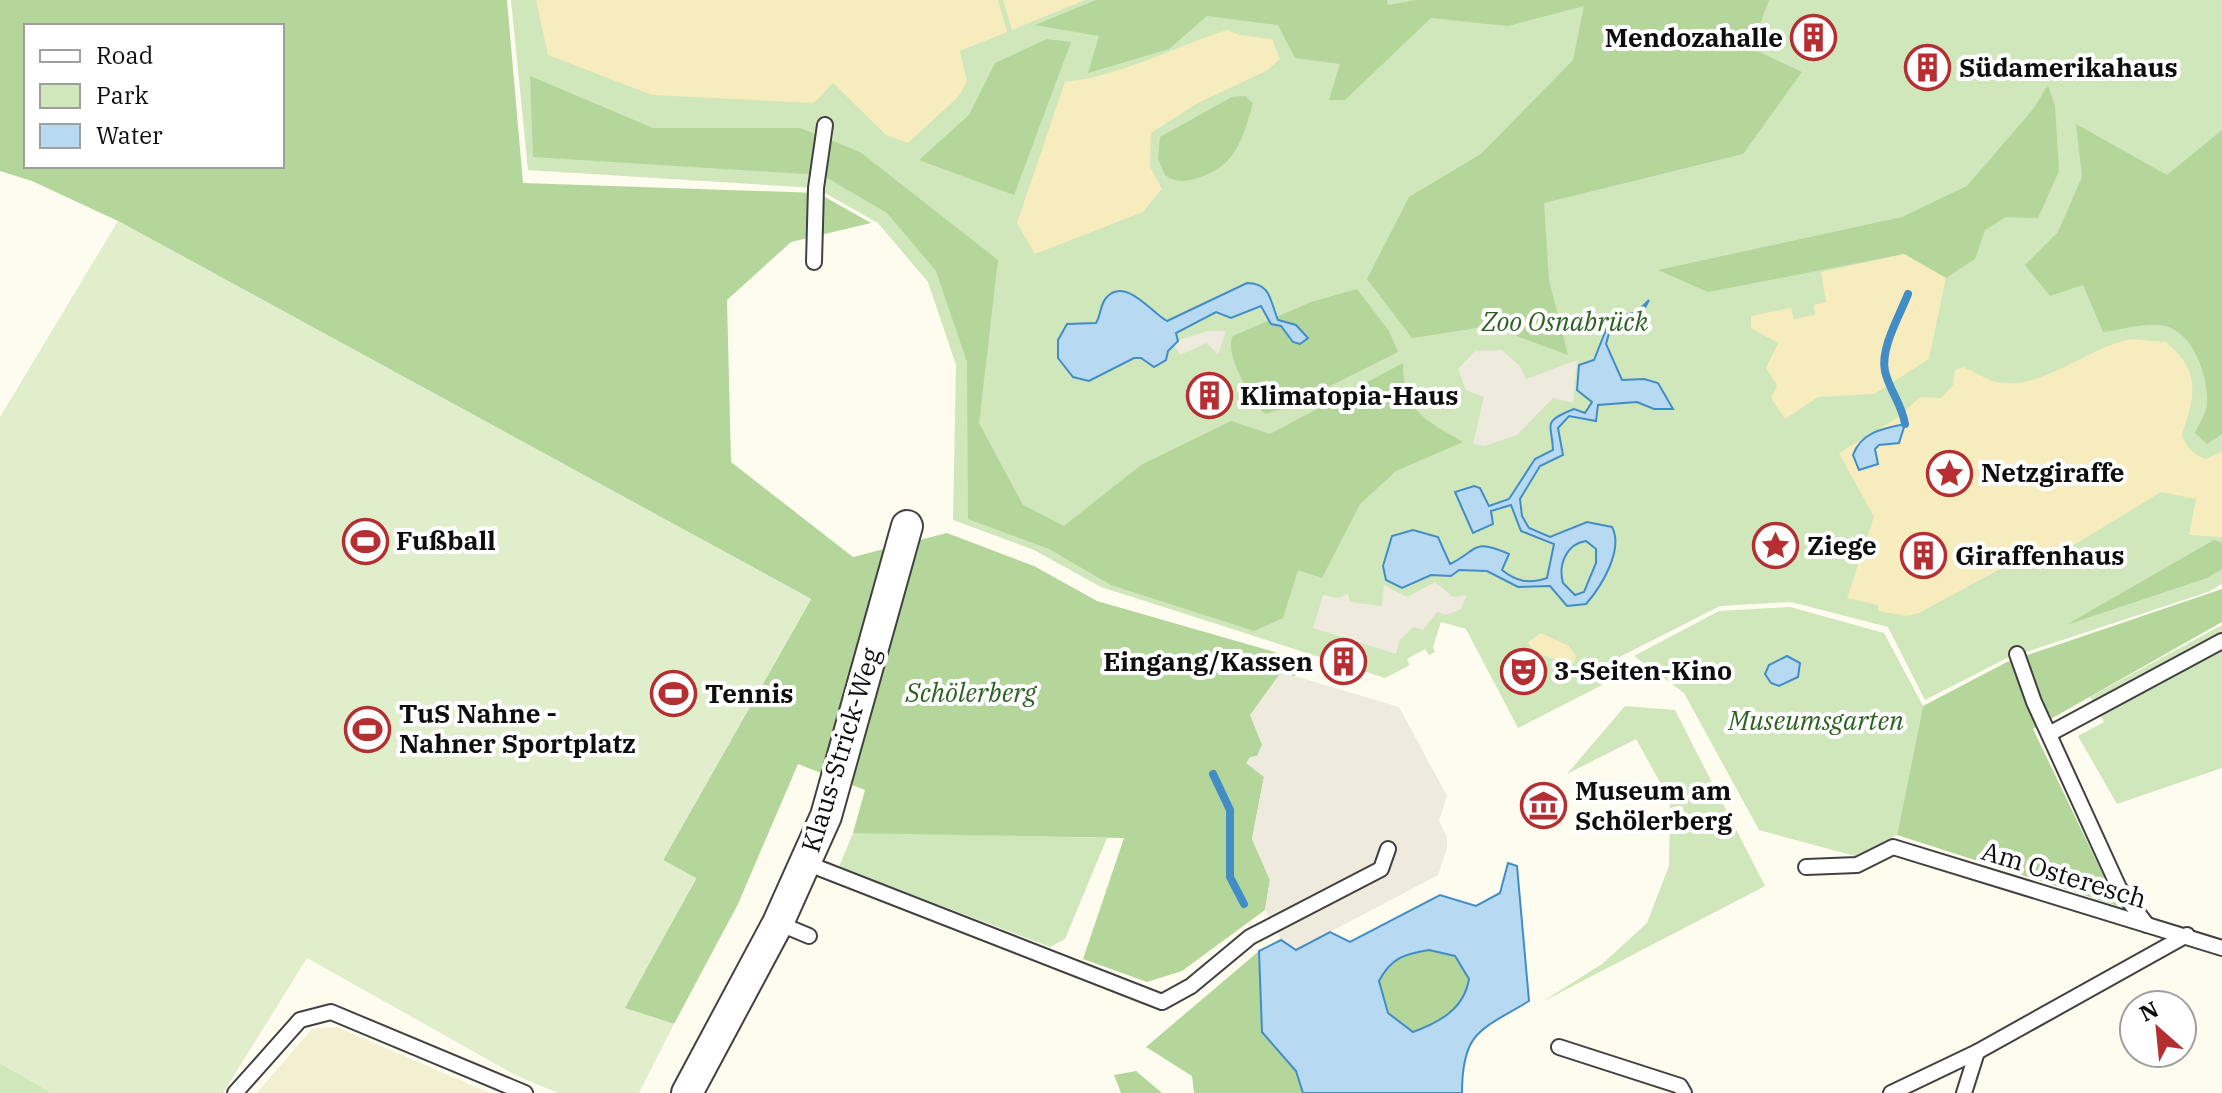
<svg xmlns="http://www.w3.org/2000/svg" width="2222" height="1093" viewBox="0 0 2222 1093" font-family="'IBM Plex Serif',serif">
  <rect width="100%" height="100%" fill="#fefbef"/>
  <path fill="#f2f0d1" d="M337 1027 490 1093H257L312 1029Z"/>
  <g fill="#d0e6bb">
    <path d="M511 0H2222V584L2208 592 2005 659 1925 700 1888 627 1791 602 1720 606 1594 670 1602 685 1518 728 1466 629 1441 622 1433 647 1435 652 1429 655 1425 649 1407 659 1410 665 1385 678 1101 587 1034 550 953 520 956 365 928 282 878 223 816 188 528 170Z"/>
    <path d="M1790 607 1884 633 1923 706 1897 835 1855 856 1759 830 1684 693 1634 656 1719 611Z"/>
    <path d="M2222 625V768L2117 804 2078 736 2104 722 2090 697Z"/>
    <path d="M1625 706 1675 710 1765 886 1542 1002 1602 964 1647 923 1669 866 1670 800 1636 739 1567 774Z"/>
    <path d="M853 833H884L1107 838 1065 939 1050 947 839 867Z"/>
    <path d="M0 1063 52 1093H0Z"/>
  </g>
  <g fill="#b4d69b" fill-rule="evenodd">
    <path d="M0 0H507L523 183 818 193 871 223 791 242 727 300 731 462 853 557 947 533 1034 566 1097 601 1285 655 1296 677 1281 672 1262 745 1257 756 1252 757 1264 777 1252 839 1270 880 1265 910 1182 971 1147 982 1083 959 1124 838 853 833 865 790 798 764 738 904 674 1024 624 1008 696 879 663 860 811 599 118 221 32 181 0 171ZM26 26H282V166H26Z"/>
    <path d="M1096 0H1387L1388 5 1416 0H1769L1751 48 1802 72 1743 154 1544 203 1549 280 1568 355 1490 326 1412 338 1367 279 1409 197 1481 154 1573 60 1584 6 1508 26 1431 18 1345 100H1329L1340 64 1295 58 1278 25 1207 16 1169 49 1088 73 1099 36 1035 25Z"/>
    <path d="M1047 39 1071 42 1014 195 919 160 969 115 995 63Z"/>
    <path d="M530 76 653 128H800L860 152 998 260 979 423 1023 505 1064 526 1141 465 1231 421 1270 434 1403 363C1403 411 1425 420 1463 442L1396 471 1360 504 1322 578 1298 570 1283 618 1254 631 1111 585 1049 549 968 519 967 362 936 271 887 213 822 175 533 157Z"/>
    <path d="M2048 85 2055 106 2059 171 2038 218 2006 217 1985 230 1975 259 1946 278 1904 254 1708 292 1658 270 1902 217 1967 186 2034 108Z"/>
    <path d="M1245 96 1253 103C1242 141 1236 167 1195 179 1184 182 1174 182 1165 175L1158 159 1160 137 1232 97Z"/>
    <path d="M2076 124 2167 175 2222 130V434L2207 444 2195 433C2199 424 2206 413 2207 404 2209 376 2192 327 2159 325 2142 323 2120 330 2103 332L2083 285 2050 296 2025 265 2058 232 2082 177Z"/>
    <path d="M1357 289 1389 331 1398 352 1286 408 1265 414C1252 402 1223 352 1233 336L1311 302Z"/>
    <path d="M2214 540 2222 543V569L2207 578 2066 625Z"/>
    <path d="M2222 589V622L2033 729 2118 906 1897 835 1923 706 2007 662Z"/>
    <path d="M1429 950 1454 956 1469 979C1464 1010 1440 1022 1413 1032L1388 1013 1379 982C1391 958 1404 955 1429 950Z"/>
    <path d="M1259 951 1262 1032 1296 1071 1303 1093H1194L1192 1076 1146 1047Z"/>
    <path d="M1136 1071 1162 1093H1121L1114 1075Z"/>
  </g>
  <g fill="#f7ecbe">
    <path d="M536 0H998L1007 32 960 51 967 82 958 97 908 143 886 135 833 83 814 103 652 95 548 55Z"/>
    <path d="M1003 0H1085L1012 30Z"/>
    <path d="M1227 30 1239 35 1272 39 1280 59 1268 70 1198 103 1151 133 1150 167 1162 189 1143 212 1035 254 1017 223 1065 82C1121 76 1174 47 1227 30Z"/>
    <path d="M1904 254 1946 278 1929 359 1874 394 1818 397 1785 419 1771 398 1777 385 1766 368 1778 343 1751 328V316L1791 308 1794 319 1815 315 1814 305 1826 302 1821 272Z"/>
    <path d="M2131 339 2166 342C2202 373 2195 394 2182 434 2186 448 2193 454 2206 459L2222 452V537L2189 535 2196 499 2161 492 2056 556 2052 549 2042 554 2040 565 2017 560 1919 613 1906 616 1878 611V605L1847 598 1874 517 1839 453 1897 418 1920 397 1941 398 1953 385 1955 370 1963 367C1974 371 1985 379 1997 382 2041 391 2086 348 2131 339Z"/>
    <path d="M1541 633 1569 646 1576 657 1573 665 1535 653 1528 642Z"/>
  </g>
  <path fill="#e1eecc" d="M118 221 811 599 663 860 696 878 625 1008 674 1024 639 1093H558L517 1076 307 958 223 1093H52L0 1063V417Z"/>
  <g fill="#eeeade">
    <path d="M1207 331H1226L1218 355 1207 343 1180 355 1173 342Z"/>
    <path d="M1502 350 1520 366 1526 379 1577 360 1573 403 1553 398 1517 435 1485 446 1473 444 1484 397 1466 390 1458 369 1475 351Z"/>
    <path d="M1435 582 1453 597 1467 595 1461 609 1446 615 1437 612 1423 630 1413 627 1399 641 1396 654 1313 628 1323 595 1338 598 1348 594 1350 602 1382 606 1384 585 1407 597Z"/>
    <path d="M1281 672 1399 707 1447 796 1439 821 1447 837V848L1438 875 1296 950 1281 940 1265 910 1270 880 1252 839 1264 777 1246 763 1250 757 1257 756 1262 745 1250 715Z"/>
  </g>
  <g fill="#b7daf2" stroke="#428dc5" stroke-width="2" fill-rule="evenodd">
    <path d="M1247 283C1271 283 1270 301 1278 320L1296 325 1308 338 1300 344 1293 342 1281 326 1271 324 1261 306 1231 318 1216 312 1176 333 1178 341 1168 351 1166 360 1154 367 1141 358H1134L1089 381 1073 377 1058 358V340L1067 324 1096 323C1101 315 1100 305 1106 298 1125 276 1151 312 1167 321Z"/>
    <path d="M1649 300 1641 315 1610 330 1606 344 1622 380 1644 379 1658 383 1673 409H1654L1637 402 1598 405 1596 421 1569 416 1558 428 1563 455 1540 466 1520 499 1522 516 1529 528 1550 537 1587 522 1612 527C1624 550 1601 587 1586 604L1567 606 1550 586 1518 587 1487 571 1459 570 1451 576 1431 575 1402 588 1386 580 1383 566 1392 536 1413 530 1438 537 1450 564C1478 551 1471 537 1509 554L1502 570C1517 582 1529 584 1547 578L1554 544 1521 531 1511 505 1491 511 1493 524 1473 533 1455 492 1474 486 1480 488 1489 506 1509 499 1535 459 1553 450C1552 423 1541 422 1574 409L1585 413 1592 402 1577 390 1579 365 1594 360 1607 327 1619 317 1637 312ZM1586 541 1596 549V563L1584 592 1575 595 1563 583C1558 565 1566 544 1586 541Z"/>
    <path d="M1905 424 1899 443 1879 445 1875 449 1878 464 1859 470 1853 455C1861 432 1884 428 1905 424Z"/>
    <path d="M1787 656 1800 663 1798 677 1779 686 1771 683 1765 674 1769 665Z"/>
    <path d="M1508 863 1517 866 1529 1001C1481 1030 1462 1031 1462 1093H1303L1296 1071 1262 1032 1259 951 1281 940 1296 950 1330 932 1350 942 1440 895 1476 906 1500 893ZM1429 950 1455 956 1469 979C1464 1009 1440 1022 1413 1032L1388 1013 1379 981C1391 958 1404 954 1429 950Z"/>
  </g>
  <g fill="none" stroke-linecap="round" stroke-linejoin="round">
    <g stroke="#428dc5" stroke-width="8">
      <path d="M1905 424C1902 404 1889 390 1885 371 1880 348 1900 315 1908 294"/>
      <path d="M1213 774 1230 810V877L1244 904"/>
    </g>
    <defs>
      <g id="lane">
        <path d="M814 262 816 188 825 125"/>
        <path d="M2017 654 2034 702 2119 888 2147 925"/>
        <path d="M2049 734 2222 641"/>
        <path d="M806 863 1162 1002 1191 986 1250 937 1381 869 1388 849"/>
        <path d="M1806 867 1857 865 1893 847 2222 948"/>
        <path d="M778 923 809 936"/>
        <path d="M1559 1047 1680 1086 1684 1093"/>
        <path d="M235 1093 300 1020 331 1012 525 1093"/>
        <path d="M1891 1093 1977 1052 2187 935"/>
        <path d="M1964 1093 1977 1052"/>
      </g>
      <path id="street" d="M687 1093 778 923 826 816 907 526"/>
    </defs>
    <use href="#lane" stroke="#414141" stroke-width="18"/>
    <use href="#street" stroke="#414141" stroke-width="34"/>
    <use href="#lane" stroke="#fff" stroke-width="14"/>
    <use href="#street" stroke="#fff" stroke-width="30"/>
  </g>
  <defs>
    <symbol id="building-ring" viewBox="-11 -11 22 22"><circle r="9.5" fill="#fff" stroke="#b52e31" stroke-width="1.5"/><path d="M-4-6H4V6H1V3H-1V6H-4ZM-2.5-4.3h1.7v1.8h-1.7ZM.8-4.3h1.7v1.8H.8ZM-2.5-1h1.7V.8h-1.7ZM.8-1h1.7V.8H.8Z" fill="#b52e31"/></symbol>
    <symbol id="sight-ring" viewBox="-11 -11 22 22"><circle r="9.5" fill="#fff" stroke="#b52e31" stroke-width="1.5"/><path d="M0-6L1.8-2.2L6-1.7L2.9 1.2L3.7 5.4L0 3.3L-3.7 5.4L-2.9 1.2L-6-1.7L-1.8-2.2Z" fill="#b52e31"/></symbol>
    <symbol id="stadium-ring" viewBox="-11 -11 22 22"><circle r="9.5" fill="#fff" stroke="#b52e31" stroke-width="1.5"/><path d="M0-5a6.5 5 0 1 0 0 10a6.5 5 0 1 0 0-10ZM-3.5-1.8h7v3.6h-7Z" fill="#b52e31"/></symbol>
    <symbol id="theatre-ring" viewBox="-11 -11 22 22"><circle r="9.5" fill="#fff" stroke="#b52e31" stroke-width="1.5"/><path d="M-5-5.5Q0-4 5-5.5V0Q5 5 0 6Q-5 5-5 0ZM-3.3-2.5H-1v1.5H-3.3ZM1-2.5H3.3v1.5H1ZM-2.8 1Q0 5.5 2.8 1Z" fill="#b52e31"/></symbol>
    <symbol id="museum-ring" viewBox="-11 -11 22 22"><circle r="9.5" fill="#fff" stroke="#b52e31" stroke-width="1.5"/><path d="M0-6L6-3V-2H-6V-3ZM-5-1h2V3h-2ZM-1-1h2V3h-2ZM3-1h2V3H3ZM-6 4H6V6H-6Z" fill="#b52e31"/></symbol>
  </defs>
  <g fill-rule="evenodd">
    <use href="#building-ring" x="1788" y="12" width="51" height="51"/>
    <use href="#building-ring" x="1902" y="42" width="51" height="51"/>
    <use href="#building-ring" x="1184" y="370" width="51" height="51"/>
    <use href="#sight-ring" x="1924" y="448" width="51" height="51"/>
    <use href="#stadium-ring" x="340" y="516" width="51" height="51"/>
    <use href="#sight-ring" x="1750" y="520" width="51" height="51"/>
    <use href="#building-ring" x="1898" y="530" width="51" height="51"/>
    <use href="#building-ring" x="1318" y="636" width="51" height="51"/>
    <use href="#theatre-ring" x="1498" y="646" width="51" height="51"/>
    <use href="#stadium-ring" x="648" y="668" width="51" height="51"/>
    <use href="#stadium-ring" x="342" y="704" width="51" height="51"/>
    <use href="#museum-ring" x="1518" y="780" width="51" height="51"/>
  </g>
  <g text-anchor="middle" stroke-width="8" stroke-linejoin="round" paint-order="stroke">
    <g font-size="26" font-weight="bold" fill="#0e0e0e" stroke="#fff" text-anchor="start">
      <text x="1783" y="47" text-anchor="end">Mendozahalle</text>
      <text x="1959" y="77">Südamerikahaus</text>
      <text x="1240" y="405">Klimatopia-Haus</text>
      <text x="1981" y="482">Netzgiraffe</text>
      <text x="396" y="550">Fußball</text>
      <text x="1807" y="555">Ziege</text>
      <text x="1955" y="565">Giraffenhaus</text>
      <text x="1313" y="671" text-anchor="end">Eingang/Kassen</text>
      <text x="1554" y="680">3-Seiten-Kino</text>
      <text x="705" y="703">Tennis</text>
      <text x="399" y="723">TuS Nahne -<tspan x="399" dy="30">Nahner Sportplatz</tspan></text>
      <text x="1575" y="800">Museum am<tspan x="1575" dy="30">Schölerberg</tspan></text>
    </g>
    <g font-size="26" font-style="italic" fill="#2d6122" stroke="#fff">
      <text x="1565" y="331">Zoo Osnabrück</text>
      <text x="971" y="702">Schölerberg</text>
      <text x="1816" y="730">Museumsgarten</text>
    </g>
    <g font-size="26" fill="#0e0e0e" stroke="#fff">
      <text transform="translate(841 750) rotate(-73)" y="9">Klaus-Strick-Weg</text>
      <text transform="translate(2064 875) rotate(17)" y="9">Am Osteresch</text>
    </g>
  </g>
  <rect x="24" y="24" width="260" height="144" fill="#ffffff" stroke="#9f9f9f" stroke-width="2"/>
  <rect x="40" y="50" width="40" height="12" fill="#ffffff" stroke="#9f9f9f" stroke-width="2"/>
  <text x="96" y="64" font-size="24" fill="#0e0e0e">Road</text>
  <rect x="40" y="84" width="40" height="24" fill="#d0e6bb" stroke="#9f9f9f" stroke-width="2"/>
  <text x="96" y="104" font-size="24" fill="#0e0e0e">Park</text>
  <rect x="40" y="124" width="40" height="24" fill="#b7daf2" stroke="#9f9f9f" stroke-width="2"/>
  <text x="96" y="144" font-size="24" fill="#0e0e0e">Water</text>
  <g transform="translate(2158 1029) rotate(333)"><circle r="38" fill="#ffffff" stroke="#9f9f9f" stroke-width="2"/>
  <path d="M0-6L14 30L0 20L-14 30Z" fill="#b52e31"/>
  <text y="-12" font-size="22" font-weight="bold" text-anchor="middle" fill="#0e0e0e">N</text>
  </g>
</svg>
